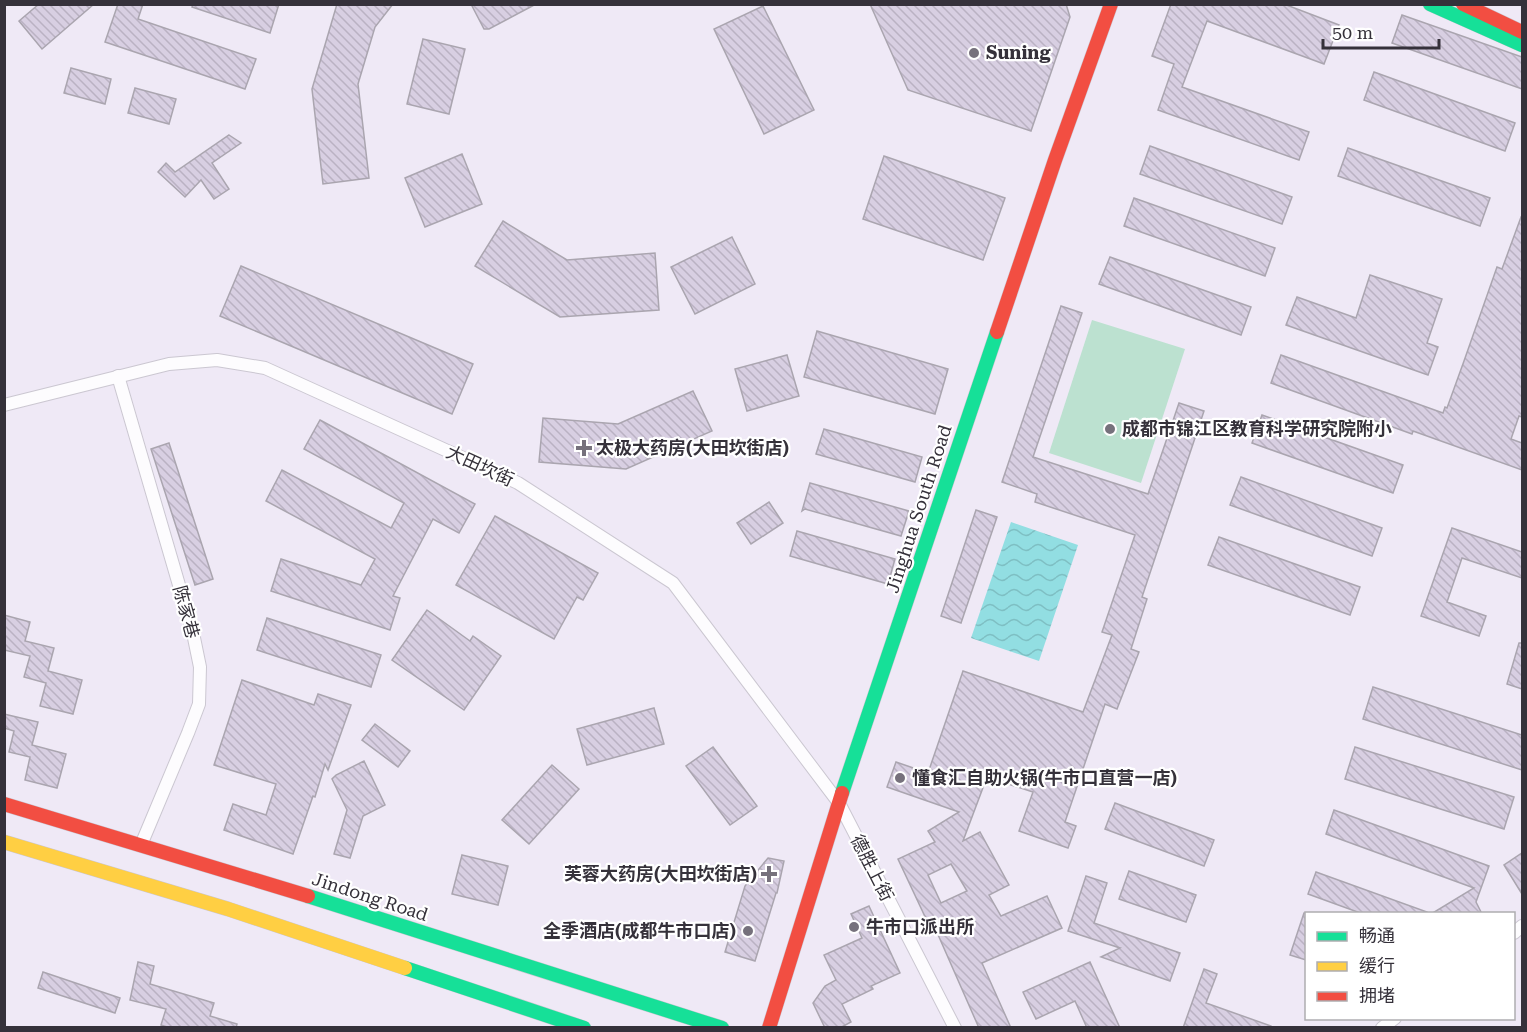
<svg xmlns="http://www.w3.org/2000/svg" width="1527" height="1032" viewBox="0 0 1527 1032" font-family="'Roboto Serif','Noto Sans SC',serif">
  <defs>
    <pattern id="water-waves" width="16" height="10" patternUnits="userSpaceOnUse" patternTransform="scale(1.5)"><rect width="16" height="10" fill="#92dee2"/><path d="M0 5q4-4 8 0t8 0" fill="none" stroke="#7ebfc3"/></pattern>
    <pattern id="building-back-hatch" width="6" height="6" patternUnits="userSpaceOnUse" patternTransform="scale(1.5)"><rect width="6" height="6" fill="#d8cfe2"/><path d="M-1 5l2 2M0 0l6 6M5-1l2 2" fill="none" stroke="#bab2c3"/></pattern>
  </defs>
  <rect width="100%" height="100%" fill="#efe9f6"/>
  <path fill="#bce1d0" d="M1092 320 1185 349 1141 483 1049 453Z"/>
  <path fill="url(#water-waves)" d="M1011 522 1078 545 1039 661 971 638Z"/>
  <g fill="url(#building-back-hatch)" stroke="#aaa5af" stroke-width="1.5" fill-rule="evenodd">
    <path d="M39 4H94L42 49 19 21Z"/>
    <path d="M118 4H143L138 19 256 59 245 89 105 42Z"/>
    <path d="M193 4H279L270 33 192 7Z"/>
    <path d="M337 4H393L375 27 358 84 369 178 323 184 312 89Z"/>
    <path d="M471 4H536L489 29H484Z"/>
    <path d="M870 4H1066L1070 17 1031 131 908 90Z"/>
    <path d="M1171 4H1284L1339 25 1324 64 1207 21 1182 87 1309 132 1299 160 1158 110 1174 64 1152 56Z"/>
    <path d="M763 6 814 110 764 134 714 29Z"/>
    <path d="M1402 15 1522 57V89L1392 43Z"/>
    <path d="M423 39 465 49 449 114 407 104Z"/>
    <path d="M71 68 111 79 105 104 64 93Z"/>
    <path d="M1374 72 1515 123 1505 151 1364 100Z"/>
    <path d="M135 88 176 99 169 124 128 113Z"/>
    <path d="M229 135 241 143 212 163 229 189 214 199 201 180 185 197 158 172 166 163 175 172Z"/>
    <path d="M1150 146 1292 197 1282 224 1140 174Z"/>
    <path d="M1348 148 1490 198 1480 226 1338 176Z"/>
    <path d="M462 154 482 204 425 227 405 178Z"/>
    <path d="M884 156 1005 198 983 260 863 219Z"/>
    <path d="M1134 198 1275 248 1265 276 1124 226Z"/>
    <path d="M1521 217 1522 218V417L1519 416 1511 439 1522 443V470L1413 431 1412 434 1271 383 1281 355 1443 413 1445 407 1447 408 1464 361 1497 267 1502 269Z"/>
    <path d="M503 221 567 260 655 253 659 310 560 317 475 266Z"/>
    <path d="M732 237 755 284 695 314 671 267Z"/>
    <path d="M1110 257 1251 307 1241 335 1099 284Z"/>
    <path d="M241 266 473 364 452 414 220 316Z"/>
    <path d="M1370 275 1442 299 1427 343 1438 347 1428 375 1286 325 1297 297 1356 318Z"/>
    <path d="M1061 306 1082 313 1033 457 1148 494 1179 403 1204 411 1142 597 1147 599 1131 649 1139 652 1117 709 1105 704 1065 822 1076 826 1068 848 1019 831 1033 792 987 777 963 841 980 832 1009 885 989 895 1001 916 1047 896 1062 928 982 963 1011 1028H979L932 921 928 923 898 859 935 842 928 831 959 812 887 787 896 762 928 773 963 671 1083 712 1112 635 1102 632 1135 535 1035 502 1037 494 1002 482ZM951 864 967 891 941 903 928 875Z"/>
    <path d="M817 331 948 369 935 414 804 377Z"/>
    <path d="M787 355 799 396 747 411 735 369Z"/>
    <path d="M693 391 712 431 626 469 539 462 543 418 618 424Z"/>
    <path d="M1262 415 1403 465 1393 493 1252 443Z"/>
    <path d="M320 420 475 504 459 533 433 519 393 596 400 598 390 630 271 591 281 559 361 585 375 559 266 501 282 470 391 528 404 503 304 449Z"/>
    <path d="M824 429 922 457 915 482 816 454Z"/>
    <path d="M169 443 213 579 195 585 151 449Z"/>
    <path d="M1241 477 1382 528 1372 556 1230 505Z"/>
    <path d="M810 483 909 511 901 536 805 509 802 511Z"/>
    <path d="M769 502 783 523 751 544 737 523Z"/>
    <path d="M976 510 997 517 961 623 941 616Z"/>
    <path d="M495 516 598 573 583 600 577 597 554 639 456 585Z"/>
    <path d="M1452 528 1522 552V578L1462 558 1447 602 1486 616 1479 636 1421 616Z"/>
    <path d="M797 531 895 559 888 584 790 556Z"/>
    <path d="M1219 537 1360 587 1350 615 1208 565Z"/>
    <path d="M427 610 470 641 473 636 501 656 464 710 392 660Z"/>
    <path d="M4 615 30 622 25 641 54 648 48 671 82 680 73 714 40 706 46 683 24 677 30 656 4 650Z"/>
    <path d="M267 618 381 655 371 687 257 650Z"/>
    <path d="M1519 643H1522V689L1507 684Z"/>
    <path d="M242 680 314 705 318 694 351 705 328 770 325 764 315 797 313 796 293 854 224 830 233 804 266 815 276 784 214 765Z"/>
    <path d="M1373 687 1522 735V770L1363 719Z"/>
    <path d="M654 708 664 744 587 765 577 729Z"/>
    <path d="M4 714 38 722 32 745 66 754 57 788 25 780 30 757 9 752 14 731 4 728Z"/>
    <path d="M375 724 410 751 398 767 362 740Z"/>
    <path d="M713 747 757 806 730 825 686 766Z"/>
    <path d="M1355 747 1514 797 1504 829 1345 779Z"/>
    <path d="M364 761 385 805 363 816 350 858 334 854 347 810 332 779 336 775Z"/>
    <path d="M552 765 579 789 529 844 502 820Z"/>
    <path d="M1115 803 1214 840 1204 866 1105 829Z"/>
    <path d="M1334 810 1489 866 1476 902 1482 914H1431L1474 888 1326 834Z"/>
    <path d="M1522 853V894L1504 865Z"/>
    <path d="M462 855 508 866 498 905 452 894Z"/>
    <path d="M768 858 784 861 777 893H776L755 961 725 952 745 886Z"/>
    <path d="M1129 871 1196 895 1186 922 1119 899Z"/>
    <path d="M1316 872 1427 912V914H1363L1308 894Z"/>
    <path d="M1086 876 1107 883 1094 923 1180 953 1170 981 1101 957 1120 948 1068 931Z"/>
    <path d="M869 906 900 973 871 986 873 989 842 1004 851 1022 840 1028H825L813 1003 825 986 836 980 824 955 862 938 851 914Z"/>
    <path d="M1304 913H1306V960L1290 955Z"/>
    <path d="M138 962 154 966 150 984 214 1003 210 1016 237 1024 236 1028H170L161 1025 166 1009 130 1000Z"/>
    <path d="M1090 962 1120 1028H1087L1075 1001 1036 1019 1023 992Z"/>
    <path d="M1204 969 1217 974 1206 1003 1271 1026V1028H1183Z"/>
    <path d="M43 972 120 998 115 1013 38 988Z"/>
  </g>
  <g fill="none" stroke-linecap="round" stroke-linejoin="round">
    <defs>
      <g id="street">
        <path d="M118 376 193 633 200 667 199 704 188 733 141 845"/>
        <path d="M4 405 169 364 217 360 265 368 518 483 673 583 839 803 955 1028"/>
        <path d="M1514 933 1522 926"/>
        <path d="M1382 1028 1395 1018"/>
      </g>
      <g id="fast">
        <path d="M1430 4 1522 45"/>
        <path d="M842 793 997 332"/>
        <path d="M308 896 722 1028"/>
        <path d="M405 968 584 1028"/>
      </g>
      <path id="slow" d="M4 842 228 909 405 968"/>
      <g id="jam">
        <path d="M1463 4 1522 32"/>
        <path d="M997 332 1055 160 1111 4"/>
        <path d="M4 804 308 896"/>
        <path d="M769 1028 842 793"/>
      </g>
    </defs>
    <use href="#street" stroke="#cbc7d1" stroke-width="14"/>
    <use href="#fast" stroke="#cbc7d1" stroke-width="15"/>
    <use href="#slow" stroke="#cbc7d1" stroke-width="15"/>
    <use href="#jam" stroke="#cbc7d1" stroke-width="15"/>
    <use href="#street" stroke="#fdfcfe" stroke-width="12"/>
    <use href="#fast" stroke="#16e098" stroke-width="14"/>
    <use href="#slow" stroke="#ffcf43" stroke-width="14"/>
    <use href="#jam" stroke="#f24e42" stroke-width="14"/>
  </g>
  <g fill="#76717c" stroke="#fff" stroke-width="2">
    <circle cx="974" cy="53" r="6"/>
    <circle cx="1110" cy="429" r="6"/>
    <path d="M581 439h6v6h6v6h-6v6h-6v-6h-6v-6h6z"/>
    <circle cx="900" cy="778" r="6"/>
    <path d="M766 865h6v6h6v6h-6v6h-6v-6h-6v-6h6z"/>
    <circle cx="854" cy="927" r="6"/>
    <circle cx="748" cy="931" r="6"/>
  </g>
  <g text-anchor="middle" stroke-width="4.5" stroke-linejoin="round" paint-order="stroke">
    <g font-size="18" font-weight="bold" fill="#35313a" stroke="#fff" text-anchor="start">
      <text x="986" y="59">Suning</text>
      <text x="1122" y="435">成都市锦江区教育科学研究院附小</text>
      <text x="596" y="454">太极大药房(大田坎街店)</text>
      <text x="912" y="784">懂食汇自助火锅(牛市口直营一店)</text>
      <text x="757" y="880" text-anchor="end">芙蓉大药房(大田坎街店)</text>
      <text x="866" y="933">牛市口派出所</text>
      <text x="736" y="937" text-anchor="end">全季酒店(成都牛市口店)</text>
    </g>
    <g font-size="18" fill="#35313a" stroke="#fff">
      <text transform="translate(480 466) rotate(25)" y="6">大田坎街</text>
      <text transform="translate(919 509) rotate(-72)" y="6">Jinghua South Road</text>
      <text transform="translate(186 612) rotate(75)" y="6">陈家巷</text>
      <text transform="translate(872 868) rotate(63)" y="6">德胜上街</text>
      <text transform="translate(370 897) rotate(18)" y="6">Jindong Road</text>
    </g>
  </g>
  <rect width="1527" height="1032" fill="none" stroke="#35313a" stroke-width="12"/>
  <rect x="1305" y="912" width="210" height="108" fill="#ffffff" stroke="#aeadb0" stroke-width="1.5"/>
  <rect x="1317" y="932" width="30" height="9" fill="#16e098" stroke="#aeadb0" stroke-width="1.5"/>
  <text x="1359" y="942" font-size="18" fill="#35313a">畅通</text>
  <rect x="1317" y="962" width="30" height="9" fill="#ffcf43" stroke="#aeadb0" stroke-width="1.5"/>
  <text x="1359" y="972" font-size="18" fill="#35313a">缓行</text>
  <rect x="1317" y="992" width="30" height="9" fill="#f24e42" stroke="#aeadb0" stroke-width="1.5"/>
  <text x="1359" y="1002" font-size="18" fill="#35313a">拥堵</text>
  <path d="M1323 39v9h116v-9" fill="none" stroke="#35313a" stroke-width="3"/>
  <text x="1332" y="39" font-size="18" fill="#35313a" stroke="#ffffff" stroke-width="4.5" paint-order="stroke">50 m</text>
</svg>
